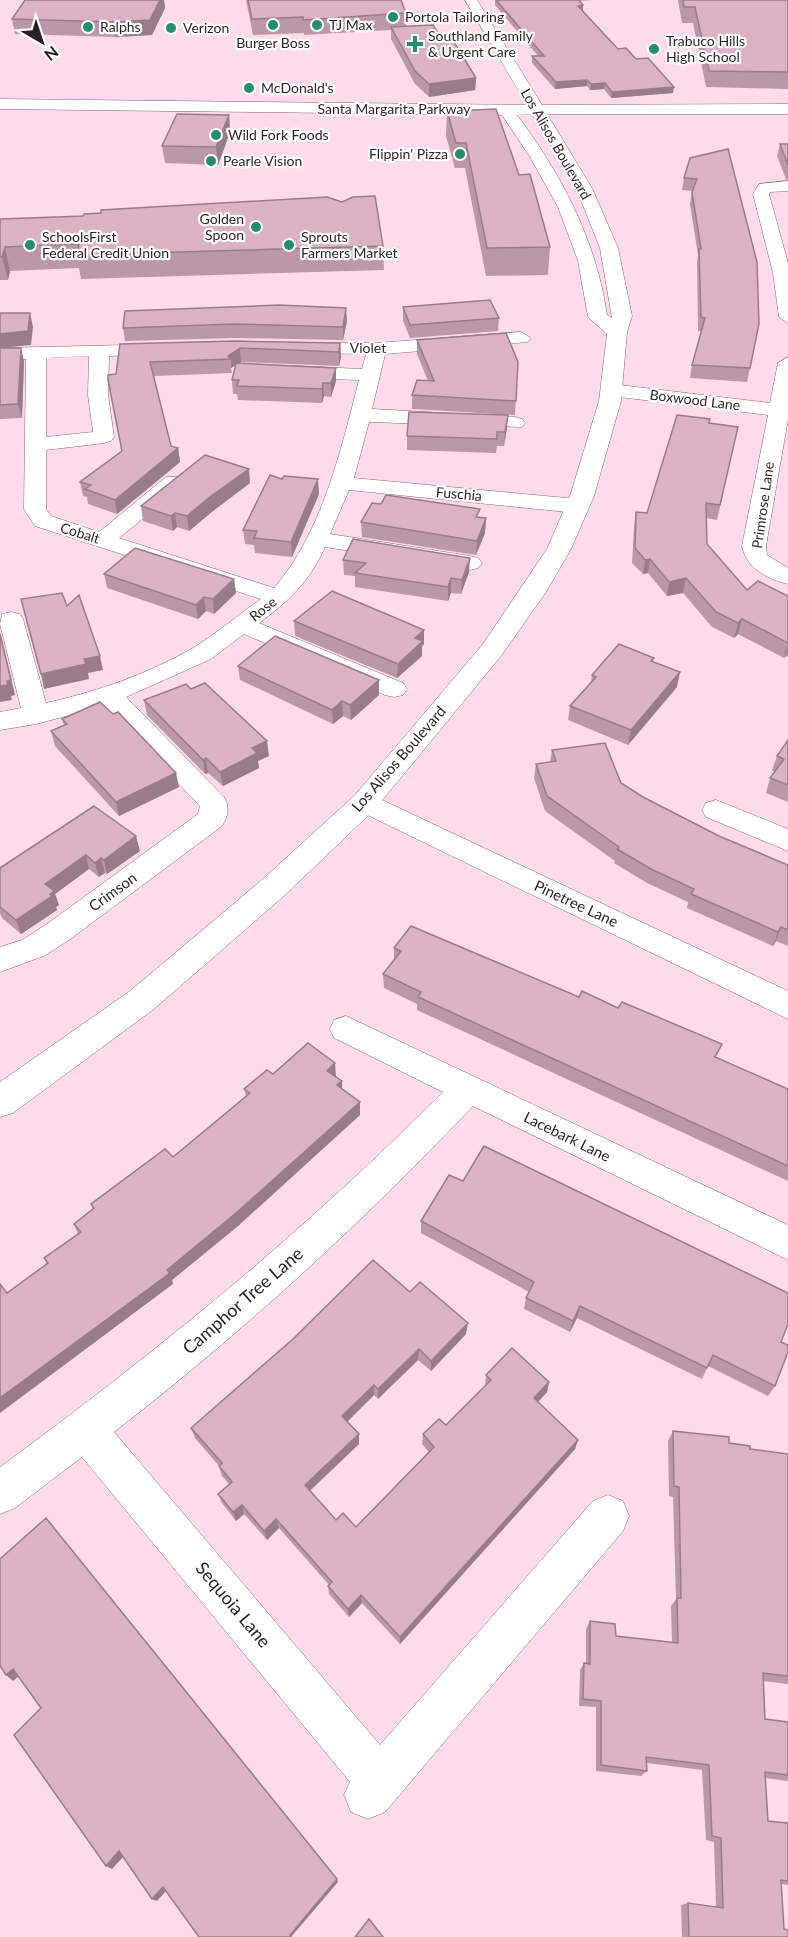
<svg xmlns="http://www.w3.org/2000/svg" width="788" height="1937" viewBox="0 0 788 1937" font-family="Lato,sans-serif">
  <rect width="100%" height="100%" fill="#fedbec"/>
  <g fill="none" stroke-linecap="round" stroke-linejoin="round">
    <defs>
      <g id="minor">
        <path d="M788 181V191L770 192 769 194 788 263V323L779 317 773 273 753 194 759 184Z"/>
        <path d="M521 332 531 338 528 342 385 354 372 409 515 417 522 419 525 423 522 427 369 422 354 478 577 499 585 501 588 506 585 511 577 513 349 490 330 534 470 556 478 558 482 563 478 568 470 570 325 547C310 581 288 602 259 623L403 683 407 689 403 695 394 697 385 695 244 634 211 659 126 697 224 797C230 807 228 816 222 826L69 940 44 956 0 972V947L22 940 47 924 198 814 200 806 104 706 36 724 0 730V712L21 708 0 624 2 614 11 612 20 614 23 619 46 703C96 692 148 674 193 648 216 634 238 615 261 599L35 526 24 509 26 359 0 360V348L168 344 171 348 161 354 109 356 108 395 114 437 111 441 104 443 46 450V509L51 516 99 532 166 477H182L185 482 182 487 119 538 274 588C322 533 341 450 359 380L295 378 288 376 285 372 288 368 295 366 362 369 366 354 298 353 288 347 291 343H377ZM89 356 88 395 93 432 46 437V358Z"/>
        <path d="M788 357V419L766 546 767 555 788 568V584C767 579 746 568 742 546L768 415 611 396 604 394 601 390 604 386 611 384 770 403 778 363Z"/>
        <path d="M365 792 788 991V1019L355 809 351 802 355 795Z"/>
        <path d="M716 800 788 829V851L706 817 702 810 706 803Z"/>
        <path d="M346 1016 788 1225V1260L473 1106C361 1224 242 1333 114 1432L380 1745 593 1501 608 1495 623 1501 629 1516 623 1531 385 1812 368 1819 351 1812 344 1795 350 1782 82 1457 15 1508 0 1514V1467C157 1352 306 1230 443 1092L334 1038 330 1029 334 1020Z"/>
      </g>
      <path id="major" d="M465 0H477L542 105 788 104V114H547L592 188 618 248 632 316 627 332 621 401 594 496 571 549 546 592 501 656 375 809 285 895 154 1009 13 1113 0 1117V1082L130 991 263 879 355 795 483 644 547 549 570 496 599 401 607 334 588 317 578 261 558 207 530 157 502 115 0 109V99L527 105ZM532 114 576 188 600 248 612 318 607 315C596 240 562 175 517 115Z"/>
    </defs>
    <use href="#minor" stroke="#886376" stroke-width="1"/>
    <use href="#major" stroke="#886376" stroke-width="1"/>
    <use href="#minor" fill="#fff" fill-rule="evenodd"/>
    <use href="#major" fill="#fff" fill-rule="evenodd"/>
  </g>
  <g fill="#bb98a9">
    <path d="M25 0H164L165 8 152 35 116 37 15 34 12 19Z"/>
    <path d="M246 0H401L406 13V26L441 38 476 78 475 90 429 97 415 84 391 39V30L304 35V33L253 35Z"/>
    <path d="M495 0H593L580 1 583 11 618 49 636 59 673 93 611 98 604 89 590 90 587 86 555 89 532 63V56H538L495 5Z"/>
    <path d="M678 0H788V89L706 87 693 23H682Z"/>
    <path d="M447 111 519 175 550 247 548 275 486 276 465 168H455L446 136Z"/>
    <path d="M229 115 230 132 218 165 165 163 162 146Z"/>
    <path d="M780 144H788V180L786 179 777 156Z"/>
    <path d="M690 158 759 324 747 382 690 378 692 365 701 331H698L697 262 698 255 690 204 692 191 682 190 684 178Z"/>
    <path d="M0 219 383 246 384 270 81 279 79 268 10 271 8 280H0Z"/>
    <path d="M403 307 499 318 498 331 410 338 403 321Z"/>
    <path d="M347 321 343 340 235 338 125 341 123 328Z"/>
    <path d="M417 340 518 362 515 415 412 409V395L428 381 417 354Z"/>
    <path d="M340 343 341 357 339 366 241 362 239 363 336 368V381L331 397 324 396 322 403 238 400 237 394H233L232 380 236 365 231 368 232 373 154 376 171 446 178 448 180 462 117 514 88 504 87 497 83 496 80 482 121 452 116 374 120 344Z"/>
    <path d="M0 348 24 361 22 418 0 419Z"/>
    <path d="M508 415 504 446H497L496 453 407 450V436Z"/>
    <path d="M709 423 738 427 717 520 706 518 707 544 747 590 788 596V657L786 656 784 658 738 634 734 638 712 627 683 593 667 596 648 573 643 574 632 563 634 526 636 512 647 513Z"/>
    <path d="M250 483 213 511 189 531 177 527 173 531 143 521 141 506Z"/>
    <path d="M319 494 292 557 255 553 254 545 245 544 243 530Z"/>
    <path d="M479 517 486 518 485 533 476 555 362 537 361 522Z"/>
    <path d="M343 560 469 572 461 594 451 593 448 601 355 587V576L344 575Z"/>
    <path d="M104 574 234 579 236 593 214 614 206 611 198 619 107 588Z"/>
    <path d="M294 621 424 630V644L422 646V656L397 678 295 636Z"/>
    <path d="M654 658 653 662 677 687 628 745 568 720 570 706 591 683 592 675Z"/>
    <path d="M238 666 379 680V695L351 720 343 716 333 724 240 680Z"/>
    <path d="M144 700 269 756 258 761 259 768 223 786 208 773 205 774 147 715Z"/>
    <path d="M62 719 179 787 119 816 55 746 51 731 64 725Z"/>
    <path d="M788 740V802L766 793 770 778 775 772 772 770 777 756Z"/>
    <path d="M552 750 621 783 643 797 719 836 788 865V946L776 941 773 946 687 908 688 902 647 883 614 863 615 861 545 811 534 778 536 764 550 762Z"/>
    <path d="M94 806 140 851 107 874 105 873 99 877 89 869 55 894 59 905 56 907 57 910 21 934 2 918 0 913V868Z"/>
    <path d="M394 948 717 1058 788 1089V1181L417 1010V1004L384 988 383 974 394 959Z"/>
    <path d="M273 1074 336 1076 335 1077 342 1081V1089L360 1102V1115L238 1226 172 1280 173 1284 7 1293 47 1264 44 1258 78 1234 74 1224 93 1210 91 1204 173 1157 246 1096 244 1089Z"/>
    <path d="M421 1221 781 1342 775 1386 768 1396 708 1366 702 1379 577 1318 570 1332 524 1309 526 1298 529 1292 421 1233Z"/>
    <path d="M410 1292 466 1334 431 1371 418 1360 378 1399 374 1395 347 1422 359 1434V1444L310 1491 336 1520 356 1527 429 1452 422 1444 423 1434 446 1425 485 1386 486 1375 549 1382 547 1392 538 1402 578 1440 575 1449 400 1644 362 1603 349 1617 329 1594 328 1586 329 1585 279 1528 267 1540 244 1514 236 1521 222 1503 218 1494 229 1484 222 1476 219 1466 195 1438 191 1428Z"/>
    <path d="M673 1431 729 1443 750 1449 788 1454V1684L763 1681 765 1719 788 1722V1781L765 1778 768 1821 788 1823V1885L781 1884 784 1929 788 1937H682L681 1905 688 1903 716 1907 714 1842 706 1840 702 1770 647 1763V1771L641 1776 596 1771V1707L579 1706 580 1670 584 1663H586V1629L590 1621 616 1636 672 1642 671 1606 676 1599 673 1497 669 1496 668 1441Z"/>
  </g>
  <g fill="#997c8a">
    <path d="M160 0H164L165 8 152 35 116 37 114 22Z"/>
    <path d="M583 5V11L578 6Z"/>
    <path d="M476 78 475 90 429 97V84Z"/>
    <path d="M587 80V86L555 89 556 82Z"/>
    <path d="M605 83 604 89 590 90 591 84Z"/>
    <path d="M674 87 673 93 611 98 612 92Z"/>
    <path d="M229 115 230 132 218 165 216 147Z"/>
    <path d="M5 247 10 271 8 280 2 257Z"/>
    <path d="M346 308 347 321 343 340V327Z"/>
    <path d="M30 313 33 327 31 345 0 348V334Z"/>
    <path d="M340 343 341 357 339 366V352Z"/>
    <path d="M21 348 24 361 22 418 18 404Z"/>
    <path d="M240 348 241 362 231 368V359L228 356Z"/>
    <path d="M336 368V381L331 397V383Z"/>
    <path d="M323 383 324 396 322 403V389Z"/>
    <path d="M508 415 507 429 504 446 505 432Z"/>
    <path d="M178 448 180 462 117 514 115 500Z"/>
    <path d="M249 469 250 483 213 511 189 531 187 516 211 496Z"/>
    <path d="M318 479 319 494 292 557 291 542Z"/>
    <path d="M175 513 177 527 173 531 171 516Z"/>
    <path d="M486 518 485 533 476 555 477 541Z"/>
    <path d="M470 558 469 572 461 594 462 580Z"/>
    <path d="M650 559 648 573 643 574 645 560Z"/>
    <path d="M451 578V593L448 601V587Z"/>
    <path d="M686 578 683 593 667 596 669 582Z"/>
    <path d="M234 579 236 593 214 614 213 599Z"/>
    <path d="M204 597 206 611 198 619 196 605Z"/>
    <path d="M742 619 738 634 734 638 738 623Z"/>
    <path d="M424 630V644L422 646V656L397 678 398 664 415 638Z"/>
    <path d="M0 632 15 695 11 696 12 700 0 702V686L7 681Z"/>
    <path d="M788 644V649L786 656 784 658Z"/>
    <path d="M100 656 103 670 88 673 89 679 44 689 41 674 84 659Z"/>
    <path d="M680 672 677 687 628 745 631 730Z"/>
    <path d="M379 680V695L351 720 350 705Z"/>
    <path d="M342 701 343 716 333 724 332 710Z"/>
    <path d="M267 741 269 756 258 761 259 768 223 786 220 772 252 748Z"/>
    <path d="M206 758 208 773 205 774 203 760Z"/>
    <path d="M176 773 179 787 119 816 116 802Z"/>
    <path d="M136 836 140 851 107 874 104 860Z"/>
    <path d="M86 855 89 869 55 894 59 905 56 907 57 910 21 934 16 920 45 884Z"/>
    <path d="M101 858 105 873 99 877 95 863Z"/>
    <path d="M781 927 776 941 773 946 778 932Z"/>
    <path d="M335 1063 336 1076 328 1084 327 1071Z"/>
    <path d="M342 1081V1095L337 1085Z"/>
    <path d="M360 1102V1115L238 1226 172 1280 173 1284 0 1413V1398L167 1270Z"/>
    <path d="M580 1306 577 1318 570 1332 573 1321Z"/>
    <path d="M468 1323 466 1334 431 1371V1361Z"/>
    <path d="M419 1349 418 1360 378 1399V1389Z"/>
    <path d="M549 1382 547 1392 531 1409 534 1398Z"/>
    <path d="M374 1385V1395L343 1426 342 1416Z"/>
    <path d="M359 1434V1444L306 1494 305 1485Z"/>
    <path d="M578 1440 575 1449 400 1644V1637Z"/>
    <path d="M242 1505 244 1514 236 1521 233 1512Z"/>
    <path d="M276 1519 279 1528 267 1540 264 1531Z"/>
    <path d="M361 1595 362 1603 349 1617 348 1609Z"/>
    <path d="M13 1669 20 1675 13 1681 6 1675Z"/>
    <path d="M119 1851 125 1855 112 1869 106 1866Z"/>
    <path d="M337 1879 338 1882 291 1937 290 1935Z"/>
    <path d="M163 1887 168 1889 157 1901 152 1899Z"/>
  </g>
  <g fill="#dab1c5" stroke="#997c8a" stroke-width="1.5">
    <path d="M25 0H160L150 20 114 22 12 19Z"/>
    <path d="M248 0H401L406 13 303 20V17L252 19Z"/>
    <path d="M496 0H579L583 5 578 6 618 49 626 48 636 59 648 58 674 87 612 92 605 83 591 84 587 80 556 82 532 56H544Z"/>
    <path d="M683 0H788V72L709 71 695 7H684Z"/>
    <path d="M433 25 441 38 451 37 476 78 429 84 415 71 391 27Z"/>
    <path d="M496 109 519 175 530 174 550 247 487 248 466 143H456L447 111Z"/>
    <path d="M177 114 229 115 216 147 162 146Z"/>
    <path d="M780 144H788V165Z"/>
    <path d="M728 149 757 262 759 324 750 368 692 365 705 318 701 317 699 249H701L692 192 697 179 684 178 690 158Z"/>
    <path d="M375 196 383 246 77 255 79 244 5 247 2 257H0V219L83 216 84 214 101 213V210L327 197 342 202 353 197Z"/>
    <path d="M490 300 499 318 410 325 403 307Z"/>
    <path d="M279 305 346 308 343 327 234 324 123 328 125 311Z"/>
    <path d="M0 313H30L28 331 0 334Z"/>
    <path d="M506 333 518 362 516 401 412 395 417 380 434 381 417 340Z"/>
    <path d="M234 341 340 343 339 352 240 348 228 356 231 359 150 362 171 446 178 448 115 500 85 489 91 485 80 482 122 451 108 380V375L116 374 120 344Z"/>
    <path d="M0 348H21L18 404 0 405Z"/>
    <path d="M236 363 336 368 331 383H323L322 389 237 386 239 380H232Z"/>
    <path d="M409 412 508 415 505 432H497V439L407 436Z"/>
    <path d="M677 415 710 419 709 423 738 427 720 505 706 503 707 544 747 590 758 581 788 596V643L742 619 738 623 716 612 686 578 669 582 650 559 645 560 635 548 636 512 647 513Z"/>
    <path d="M205 455 249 469 211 496 187 516 175 513 171 516 141 506Z"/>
    <path d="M270 475 282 479 284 476 318 479 291 542 254 538 257 531 243 530Z"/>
    <path d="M386 495 480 509 476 517 486 518 477 541 361 522 372 503 381 504Z"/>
    <path d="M353 539 470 558 462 580 451 578 448 587 355 573 366 563 343 560Z"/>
    <path d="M135 548 234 579 213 599 204 597 196 605 104 574Z"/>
    <path d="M332 591 424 630 415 638 423 641 398 664 294 621Z"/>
    <path d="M62 593 67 606 79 595 100 656 84 659 86 664 41 674 21 599Z"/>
    <path d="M0 634 11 680 7 681 8 685 0 686Z"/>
    <path d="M275 636 379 680 350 705 342 701 332 710 238 666Z"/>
    <path d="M619 644 654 658 651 661 680 672 631 730 570 706 596 677 592 675Z"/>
    <path d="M205 683 267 741 252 748 257 753 220 772 206 758 203 760 144 700 186 684 191 689Z"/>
    <path d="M100 702 113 714 118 712 176 773 116 802 51 731 67 724 62 719Z"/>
    <path d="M788 740V785L770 778 784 759 777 756Z"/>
    <path d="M605 743 621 783 643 797 719 836 788 865V930L781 927 778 932 691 894 694 889 651 869 617 849 619 847 547 796 536 764 556 761 552 750Z"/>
    <path d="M94 806 136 836 104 860 101 858 95 863 86 855 45 884 54 891 50 894 52 896 16 920 0 907V868Z"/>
    <path d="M411 926 579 997 582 991 618 1008 622 1002 722 1044 715 1057 788 1089V1166L418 997 421 992 383 974 401 951 394 948Z"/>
    <path d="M308 1043 335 1063 327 1071 342 1081 337 1085 360 1102 236 1213 167 1270 170 1273 0 1398V1284L7 1293 48 1263 44 1258 81 1232 74 1224 94 1208 91 1204 165 1149 173 1157 250 1093 244 1089 267 1070 273 1074Z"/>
    <path d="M484 1146 788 1293V1324L781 1342 788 1345V1352L775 1386 713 1355 707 1368 580 1306 573 1321 526 1298 534 1282 421 1221 449 1175 463 1181Z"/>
    <path d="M373 1260 410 1292 420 1282 468 1323 431 1361 419 1349 378 1389 374 1385 342 1416 359 1434 305 1485 336 1520 343 1513 356 1527 434 1447 423 1434 439 1419 446 1425 491 1380 486 1375 512 1348 549 1382 534 1398 578 1440 400 1637 361 1595 348 1609 328 1586 332 1582 276 1519 264 1531 242 1505 233 1512 218 1494 232 1482 219 1466 222 1463 191 1428 293 1339Z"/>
    <path d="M673 1431 729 1437V1443L750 1446V1449L788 1454V1676L763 1673 765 1719 788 1722V1775L765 1772 768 1821 788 1823V1881L781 1880 784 1929 788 1930V1937H689L688 1903 723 1908 721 1838 712 1836 709 1765 646 1757 647 1771 601 1765V1701L583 1699 584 1663 590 1664V1621L615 1624 616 1636 678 1643 677 1598H681L679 1487 674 1486Z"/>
    <path d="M46 1518 337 1879 290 1935 291 1937H199L163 1887 152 1899 119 1851 106 1866 14 1735 41 1708 13 1669 6 1675 0 1666V1559Z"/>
    <path d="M369 1919 383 1937H355Z"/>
  </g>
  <g fill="#248e6c" stroke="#fff" stroke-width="2">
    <circle cx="393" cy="17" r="6"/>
    <circle cx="273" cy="25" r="6"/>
    <circle cx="317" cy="25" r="6"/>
    <circle cx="88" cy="27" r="6"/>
    <circle cx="171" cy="28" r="6"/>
    <path d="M412 35h6v6h6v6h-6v6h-6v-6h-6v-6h6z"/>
    <circle cx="654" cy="49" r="6"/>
    <circle cx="249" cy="88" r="6"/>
    <circle cx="216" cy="135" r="6"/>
    <circle cx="460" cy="154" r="6"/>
    <circle cx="211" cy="161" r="6"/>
    <circle cx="256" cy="227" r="6"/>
    <circle cx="30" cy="245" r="6"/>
    <circle cx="289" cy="245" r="6"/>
  </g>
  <g text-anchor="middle" stroke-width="4.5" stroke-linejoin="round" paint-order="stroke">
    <g font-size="14" fill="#2d1e26" stroke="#fff" text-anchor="start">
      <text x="405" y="22">Portola Tailoring</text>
      <text x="329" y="30">TJ Max</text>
      <text x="100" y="32">Ralphs</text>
      <text x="183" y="33">Verizon</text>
      <text x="428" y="41">Southland Family<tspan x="428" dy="16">&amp; Urgent Care</tspan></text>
      <text x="666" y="46">Trabuco Hills<tspan x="666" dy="16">High School</tspan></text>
      <text x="273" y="48" text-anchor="middle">Burger Boss</text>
      <text x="261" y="93">McDonald's</text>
      <text x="228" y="140">Wild Fork Foods</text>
      <text x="448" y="159" text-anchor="end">Flippin' Pizza</text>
      <text x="223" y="166">Pearle Vision</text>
      <text x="244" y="224" text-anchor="end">Golden<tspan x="244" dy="16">Spoon</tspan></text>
      <text x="42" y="242">SchoolsFirst<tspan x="42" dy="16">Federal Credit Union</tspan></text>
      <text x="301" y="242">Sprouts<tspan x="301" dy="16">Farmers Market</tspan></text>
    </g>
    <g font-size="14" fill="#2d1e26" stroke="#fff">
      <text x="394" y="114">Santa Margarita Parkway</text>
      <text transform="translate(556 144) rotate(60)" y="5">Los Alisos Boulevard</text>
      <text x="368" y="353">Violet</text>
      <text transform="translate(695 400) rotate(7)" y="5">Boxwood Lane</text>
      <text transform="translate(459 494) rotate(5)" y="5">Fuschia</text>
      <text transform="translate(763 505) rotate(-82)" y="5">Primrose Lane</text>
      <text transform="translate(80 533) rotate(17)" y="5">Cobalt</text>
      <text transform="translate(263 609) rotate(-39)" y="5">Rose</text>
    </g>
    <g font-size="15" fill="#2d1e26" stroke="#fff">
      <text transform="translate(399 759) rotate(-49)" y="5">Los Alisos Boulevard</text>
      <text transform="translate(113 892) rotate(-36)" y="5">Crimson</text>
      <text transform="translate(576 904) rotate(25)" y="5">Pinetree Lane</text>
      <text transform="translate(567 1137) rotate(26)" y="5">Lacebark Lane</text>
    </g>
    <g font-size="18" fill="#2d1e26" stroke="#fff">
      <text transform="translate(243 1301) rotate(-41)" y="6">Camphor Tree Lane</text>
      <text transform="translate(233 1605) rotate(50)" y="6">Sequoia Lane</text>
    </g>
  </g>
  <g transform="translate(42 42) rotate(141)" stroke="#ffffff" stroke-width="4.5" paint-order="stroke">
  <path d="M0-4.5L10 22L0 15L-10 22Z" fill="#2d1e26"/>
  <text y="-9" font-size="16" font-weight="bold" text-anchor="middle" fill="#2d1e26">N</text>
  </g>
</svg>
